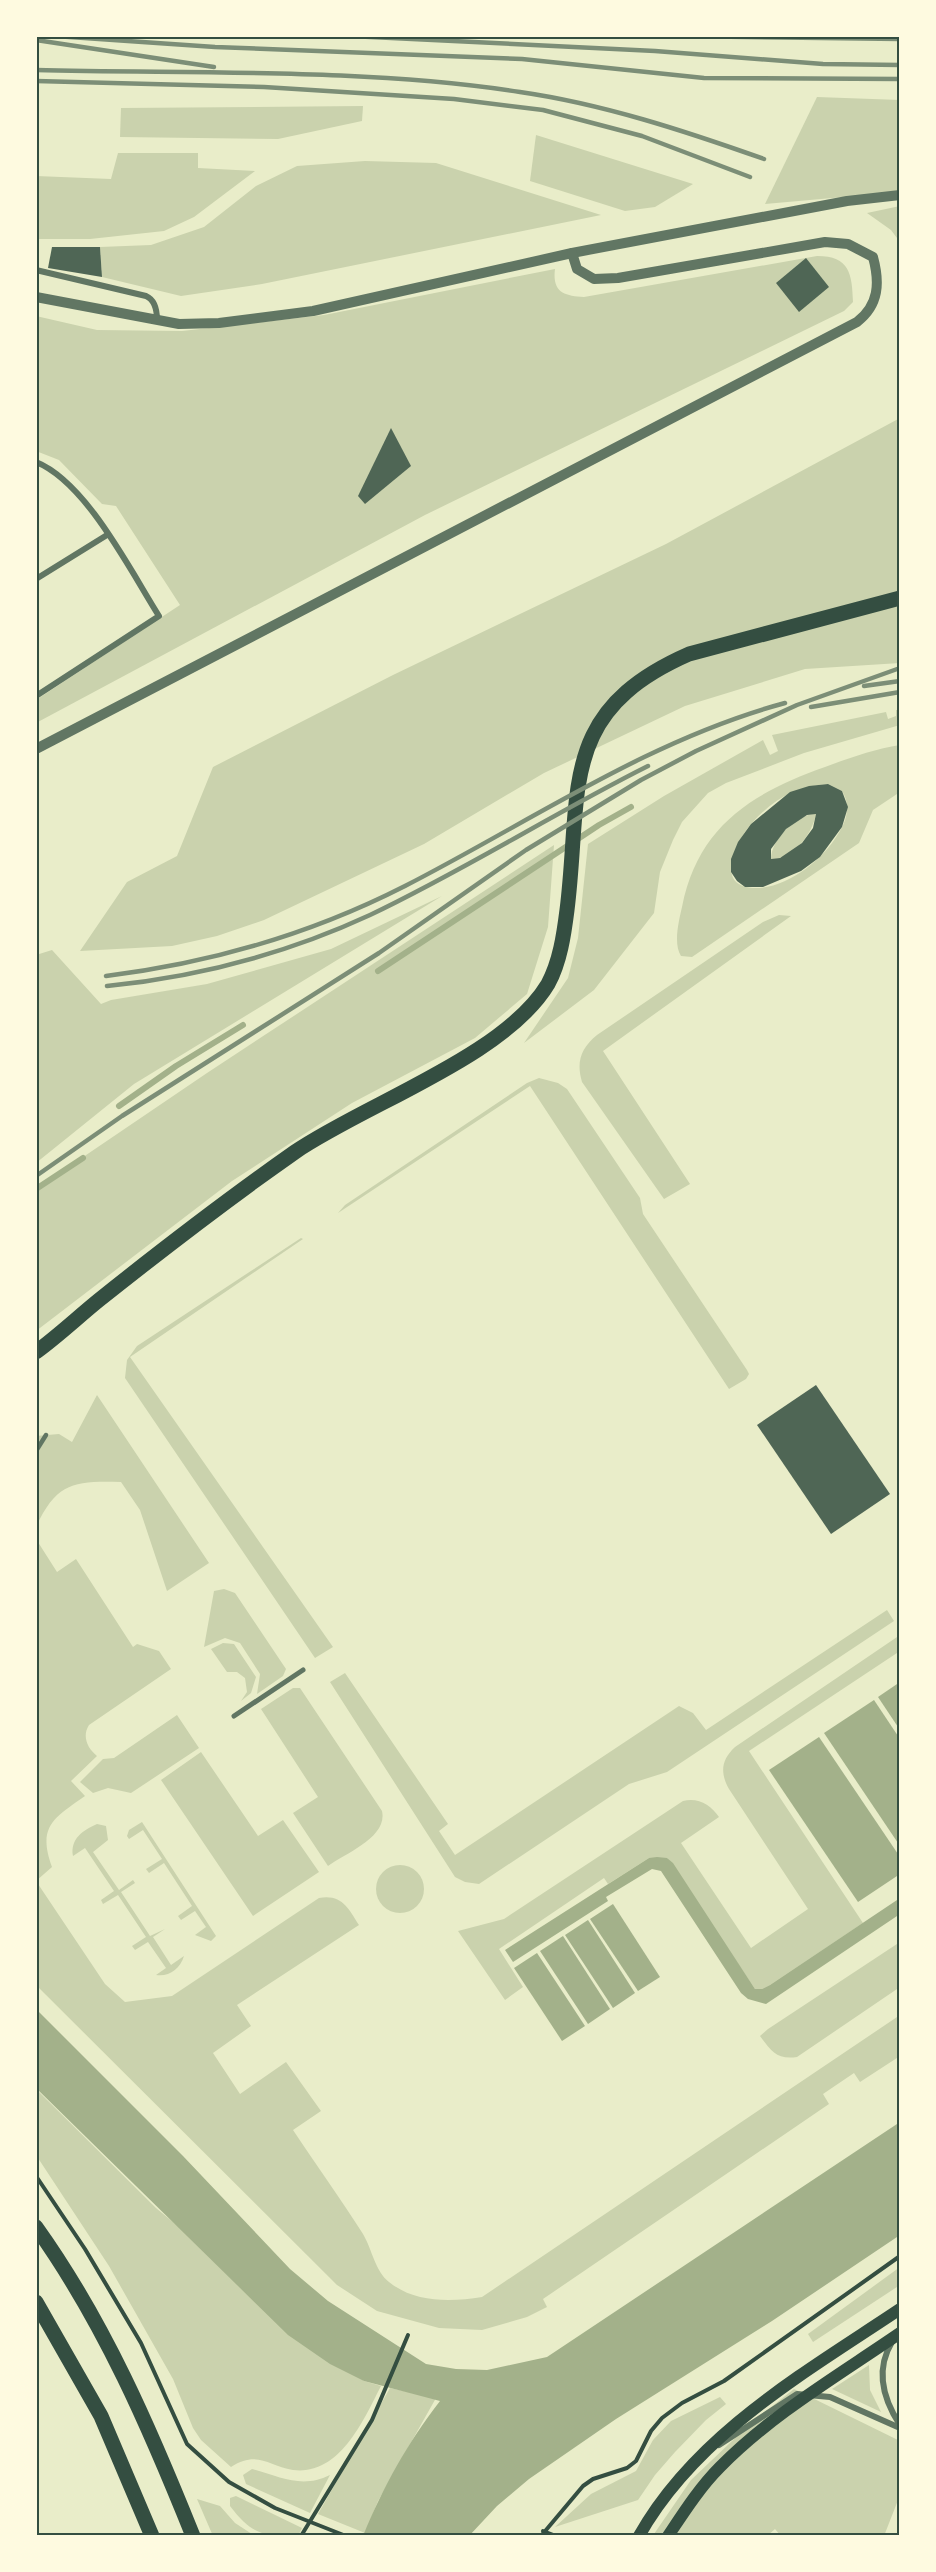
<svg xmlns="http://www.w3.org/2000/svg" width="936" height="2572" viewBox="0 0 936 2572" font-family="'DM Sans',sans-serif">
  <rect width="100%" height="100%" fill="#e9edc9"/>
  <g fill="#cad2ad" fill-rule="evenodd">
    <path d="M817 97 900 100V192L765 204Z"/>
    <path d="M363 106 362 121 278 139 120 137 121 108Z"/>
    <path d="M536 135 693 184 655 207 625 211 530 181Z"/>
    <path d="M118 153H198V168L255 171 194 217 164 231 90 239H36V176L111 179Z"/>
    <path d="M365 161 436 163 601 215 262 284 181 296 102 277 100 247 151 245 204 227 256 186 297 166Z"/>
    <path d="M900 206V242L891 230 867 213Z"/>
    <path d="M817 256C850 256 852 274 853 302L844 311 425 515 36 723V700L180 605 116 506 102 504 59 460 36 451V316L97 330 182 331 324 315 555 269C552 292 564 296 584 297Z"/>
    <path d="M900 418V663L805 669 685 706 544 773 424 844 264 920 217 936 172 946 80 951 127 882 177 856 213 767 393 675 666 544Z"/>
    <path d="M896 710H900V725L804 753 726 783 708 793 682 822 673 840 660 872 654 913 594 990 524 1043 568 978 578 938 588 844 664 796 763 740 770 755 778 751 772 735 886 712 888 719 896 716Z"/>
    <path d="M900 745V792L873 810 859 843 692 957 681 956C673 944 679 920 682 907 698 826 752 793 825 767 849 758 875 749 900 745ZM828 784 842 791C851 805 847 820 838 834 822 861 785 890 752 888 713 885 738 838 752 823 773 799 797 786 828 784Z"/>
    <path d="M816 814C812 834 794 859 771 859 771 839 796 814 816 814Z"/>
    <path d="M554 845 548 927 527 994 475 1038 352 1103 232 1181 36 1331V1189L207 1073Z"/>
    <path d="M442 896 134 1084 36 1163V955L52 950 101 1004 111 1000 207 984 331 949Z"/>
    <path d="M779 915 791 916 603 1051 690 1184 664 1199 582 1082C576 1062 581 1048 597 1035L763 922Z"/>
    <path d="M539 1078 558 1083 567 1089 640 1198 643 1214 747 1370 749 1374 746 1379 729 1389 530 1086 338 1213 345 1205 527 1083Z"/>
    <path d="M301 1238 303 1239 130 1357 333 1647 315 1658 125 1378 127 1360 137 1346Z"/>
    <path d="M97 1395 209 1563 167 1591 140 1510 121 1482C74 1481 57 1482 36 1527V1436L59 1434 72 1442Z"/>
    <path d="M36 1539 57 1572 76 1559 133 1647 137 1644 159 1651 171 1669 89 1725C82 1736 87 1748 97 1756L71 1781 85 1796C54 1818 37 1826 52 1867L36 1881 105 1984 125 2002 172 1996 319 1898C342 1894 348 1908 359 1925L237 2005 251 2026 213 2053 240 2094 286 2062 321 2111 293 2130C316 2165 341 2199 363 2234 372 2249 375 2271 389 2282 415 2303 451 2302 482 2297L900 2015V2056L860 2082 854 2073 823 2094 829 2104 543 2299 547 2307 527 2317 482 2330 439 2328 377 2311 337 2285 36 1985Z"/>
    <path d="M224 1589 235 1593 286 1669 283 1676 257 1694 260 1674 240 1643 225 1638 204 1647 214 1591Z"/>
    <path d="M887 1610 894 1621 667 1772 629 1784 479 1884 465 1882 455 1877 330 1682 345 1673 448 1824 439 1831 455 1855 679 1706 693 1713 706 1730Z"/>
    <path d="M900 1635V1651L749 1751 863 1923 770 1985 762 1989H755L667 1858H649L608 1884 604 1878 499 1949 523 1987 505 2000 458 1931 504 1919 683 1801C698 1797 711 1805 719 1817L681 1843 751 1948 808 1909 729 1789C720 1773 721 1760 735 1747Z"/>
    <path d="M223 1643 234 1644 256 1677 251 1693 241 1701 247 1692 245 1678 237 1672H227L211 1649Z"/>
    <path d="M293 1688H300L382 1811C388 1837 346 1853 328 1866L293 1813 318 1797 261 1709Z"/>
    <path d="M177 1715 199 1748 131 1793 108 1788 93 1793 80 1782 103 1759 114 1758Z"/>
    <path d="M201 1752 258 1836 283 1820 319 1872 253 1916 161 1780Z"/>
    <path d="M142 1822 216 1936 211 1941 195 1935 206 1927 195 1911 181 1920 178 1916 192 1906 164 1863 149 1873 146 1869 162 1859 143 1830 129 1839 127 1836 129 1830Z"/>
    <path d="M97 1824 106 1826 108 1840 93 1852 119 1890 133 1880 135 1883 121 1892 150 1936 165 1929 153 1937 171 1965 184 1956C180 1969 169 1977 156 1975L166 1968 148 1942 135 1950 132 1946 146 1937 118 1895 103 1904 101 1900 114 1891 85 1848 73 1856C70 1839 83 1830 97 1824Z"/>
    <circle cx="400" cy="1889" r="24"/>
    <path d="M900 1942V1987L797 2057C777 2060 771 2051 760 2036L768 2029Z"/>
    <path d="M36 2089 156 2208 364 2381 381 2386C364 2419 340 2476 293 2470 268 2466 258 2450 231 2467L201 2440 193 2428 173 2379 109 2266 36 2155Z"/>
    <path d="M900 2267V2285L813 2342 808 2334Z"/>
    <path d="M869 2365 870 2390 881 2412 832 2389Z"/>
    <path d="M390 2388 436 2398 378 2501 365 2533 318 2514Z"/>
    <path d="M794 2389 900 2441V2495L884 2536H781L775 2529 767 2536H656L654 2534 691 2480 752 2422Z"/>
    <path d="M720 2397 726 2404 706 2420 675 2452 655 2475 638 2500 555 2527 591 2494 636 2471 653 2440 671 2421Z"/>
    <path d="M252 2469C281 2477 302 2489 330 2475L310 2513 246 2484 243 2475Z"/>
    <path d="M236 2496 302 2528 298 2536C263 2536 252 2535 230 2506V2498Z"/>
    <path d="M197 2499 220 2506 235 2523 255 2536H213Z"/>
  </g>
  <g fill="#a3b18a">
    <path d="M900 1682V1730L878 1697Z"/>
    <path d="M874 1700 900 1739V1846L824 1733Z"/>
    <path d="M819 1737 900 1857V1874L858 1902 769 1770Z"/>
    <path d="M657 1857 667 1858 673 1863 755 1989H762L770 1985 900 1898V1914L766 2004 748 1999 741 1993 661 1871 652 1869 606 1897 608 1901 513 1962 505 1950 649 1858Z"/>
    <path d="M613 1904 660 1977 638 1991 590 1919Z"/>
    <path d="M588 1920 635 1993 613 2008 565 1935Z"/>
    <path d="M563 1936 610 2009 588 2024 540 1951Z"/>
    <path d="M537 1953 585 2026 562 2041 514 1968Z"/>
    <path d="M36 2009 183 2156 290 2269 328 2301 426 2364 456 2369 487 2370 547 2357 900 2122V2235L772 2321 616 2419 529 2479 497 2506 469 2536H363C384 2485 407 2444 440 2401L364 2381 330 2364 288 2335 36 2088Z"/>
  </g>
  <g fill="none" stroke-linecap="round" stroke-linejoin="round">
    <g stroke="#a3b18a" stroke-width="6">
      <path d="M378 971 599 825 631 807"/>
      <path d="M119 1106 176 1066 243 1025"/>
      <path d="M36 1189 83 1158"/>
    </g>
  </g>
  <g fill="#4f6655" fill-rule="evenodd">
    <path d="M52 247H100L102 277 48 268Z"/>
    <path d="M806 258 829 287 799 312 776 283Z"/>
    <path d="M391 428 411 466 365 504 358 496Z"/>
    <path d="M828 784 842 791 848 807 842 827 820 857 801 871 763 887H745L737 881 731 872V859L738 842 751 824 790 792 809 786ZM816 814 813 828 802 843 780 858 771 859V849L786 829 807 815Z"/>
    <path d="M816 1385 890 1494 831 1534 757 1425Z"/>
  </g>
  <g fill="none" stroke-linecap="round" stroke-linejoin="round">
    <g stroke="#344e41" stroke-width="4">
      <path d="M36 2176 85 2249 141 2343 187 2444 229 2482 275 2508 346 2536"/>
      <path d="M543 2531 556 2536"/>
      <path d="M301 2536 372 2420 408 2335"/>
      <path d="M541 2536 583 2486 593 2479 627 2468 636 2461 651 2431 662 2418 682 2403 724 2381 900 2256"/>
    </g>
    <path stroke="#617663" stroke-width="4.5" d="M36 1451 46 1435"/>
    <path stroke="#617663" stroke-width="5" d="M234 1716 303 1670"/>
    <g stroke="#617663" stroke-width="6">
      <path d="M36 270 146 296C155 300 157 310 157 320"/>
      <path d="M36 462C86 482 130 570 159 616L36 696"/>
      <path d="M36 579 107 535"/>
      <path d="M892 2342C875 2370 883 2399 900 2425"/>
      <path d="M719 2445 797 2394 830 2397 900 2428"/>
    </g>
    <g stroke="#617663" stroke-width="10">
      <path d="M36 297 179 324 219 323 313 311 572 253 847 201 900 195"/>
      <path d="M36 749 857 322C879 305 880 283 873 257L848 244 825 242 618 278 594 279 577 269 572 253"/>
    </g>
    <g stroke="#344e41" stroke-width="12">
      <path d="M639 2536C696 2434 806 2372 900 2309"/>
      <path d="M668 2536C684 2512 700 2487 720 2467 772 2414 839 2375 900 2333"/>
    </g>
    <g stroke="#344e41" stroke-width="15">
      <path d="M36 1352C58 1336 78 1317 99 1300 163 1249 228 1199 295 1152 365 1104 505 1056 548 984 560 962 564 934 567 910 582 790 557 712 689 654L900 598"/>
      <path d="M36 2227C104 2322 150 2429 193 2536"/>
      <path d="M36 2302 101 2416 152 2536"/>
    </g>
    <g stroke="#7c8e77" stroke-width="4.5">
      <path d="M55 36 215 47 522 59 704 78 900 79"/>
      <path d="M350 36 655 51 823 64 900 65"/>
      <path d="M679 36 900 39"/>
      <path d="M36 40 214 67"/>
      <path d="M36 70C194 74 365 68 520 92 603 104 685 131 764 159"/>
      <path d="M36 81 264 87 454 99 543 110 642 136 750 177"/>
      <path d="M864 686 900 681"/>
      <path d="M811 707 900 692"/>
      <path d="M106 976C211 963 311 934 405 886 530 822 648 740 785 703"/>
      <path d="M107 986C197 977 288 953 370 915 465 870 554 813 648 766"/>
      <path d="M36 1176 122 1116 379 953 526 850 641 780 696 751 797 705 900 668"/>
    </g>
  </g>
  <rect width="936" height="2572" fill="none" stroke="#fefae0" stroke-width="75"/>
  <rect x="38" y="38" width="860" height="2496" fill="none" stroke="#344e41" stroke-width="2"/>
</svg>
